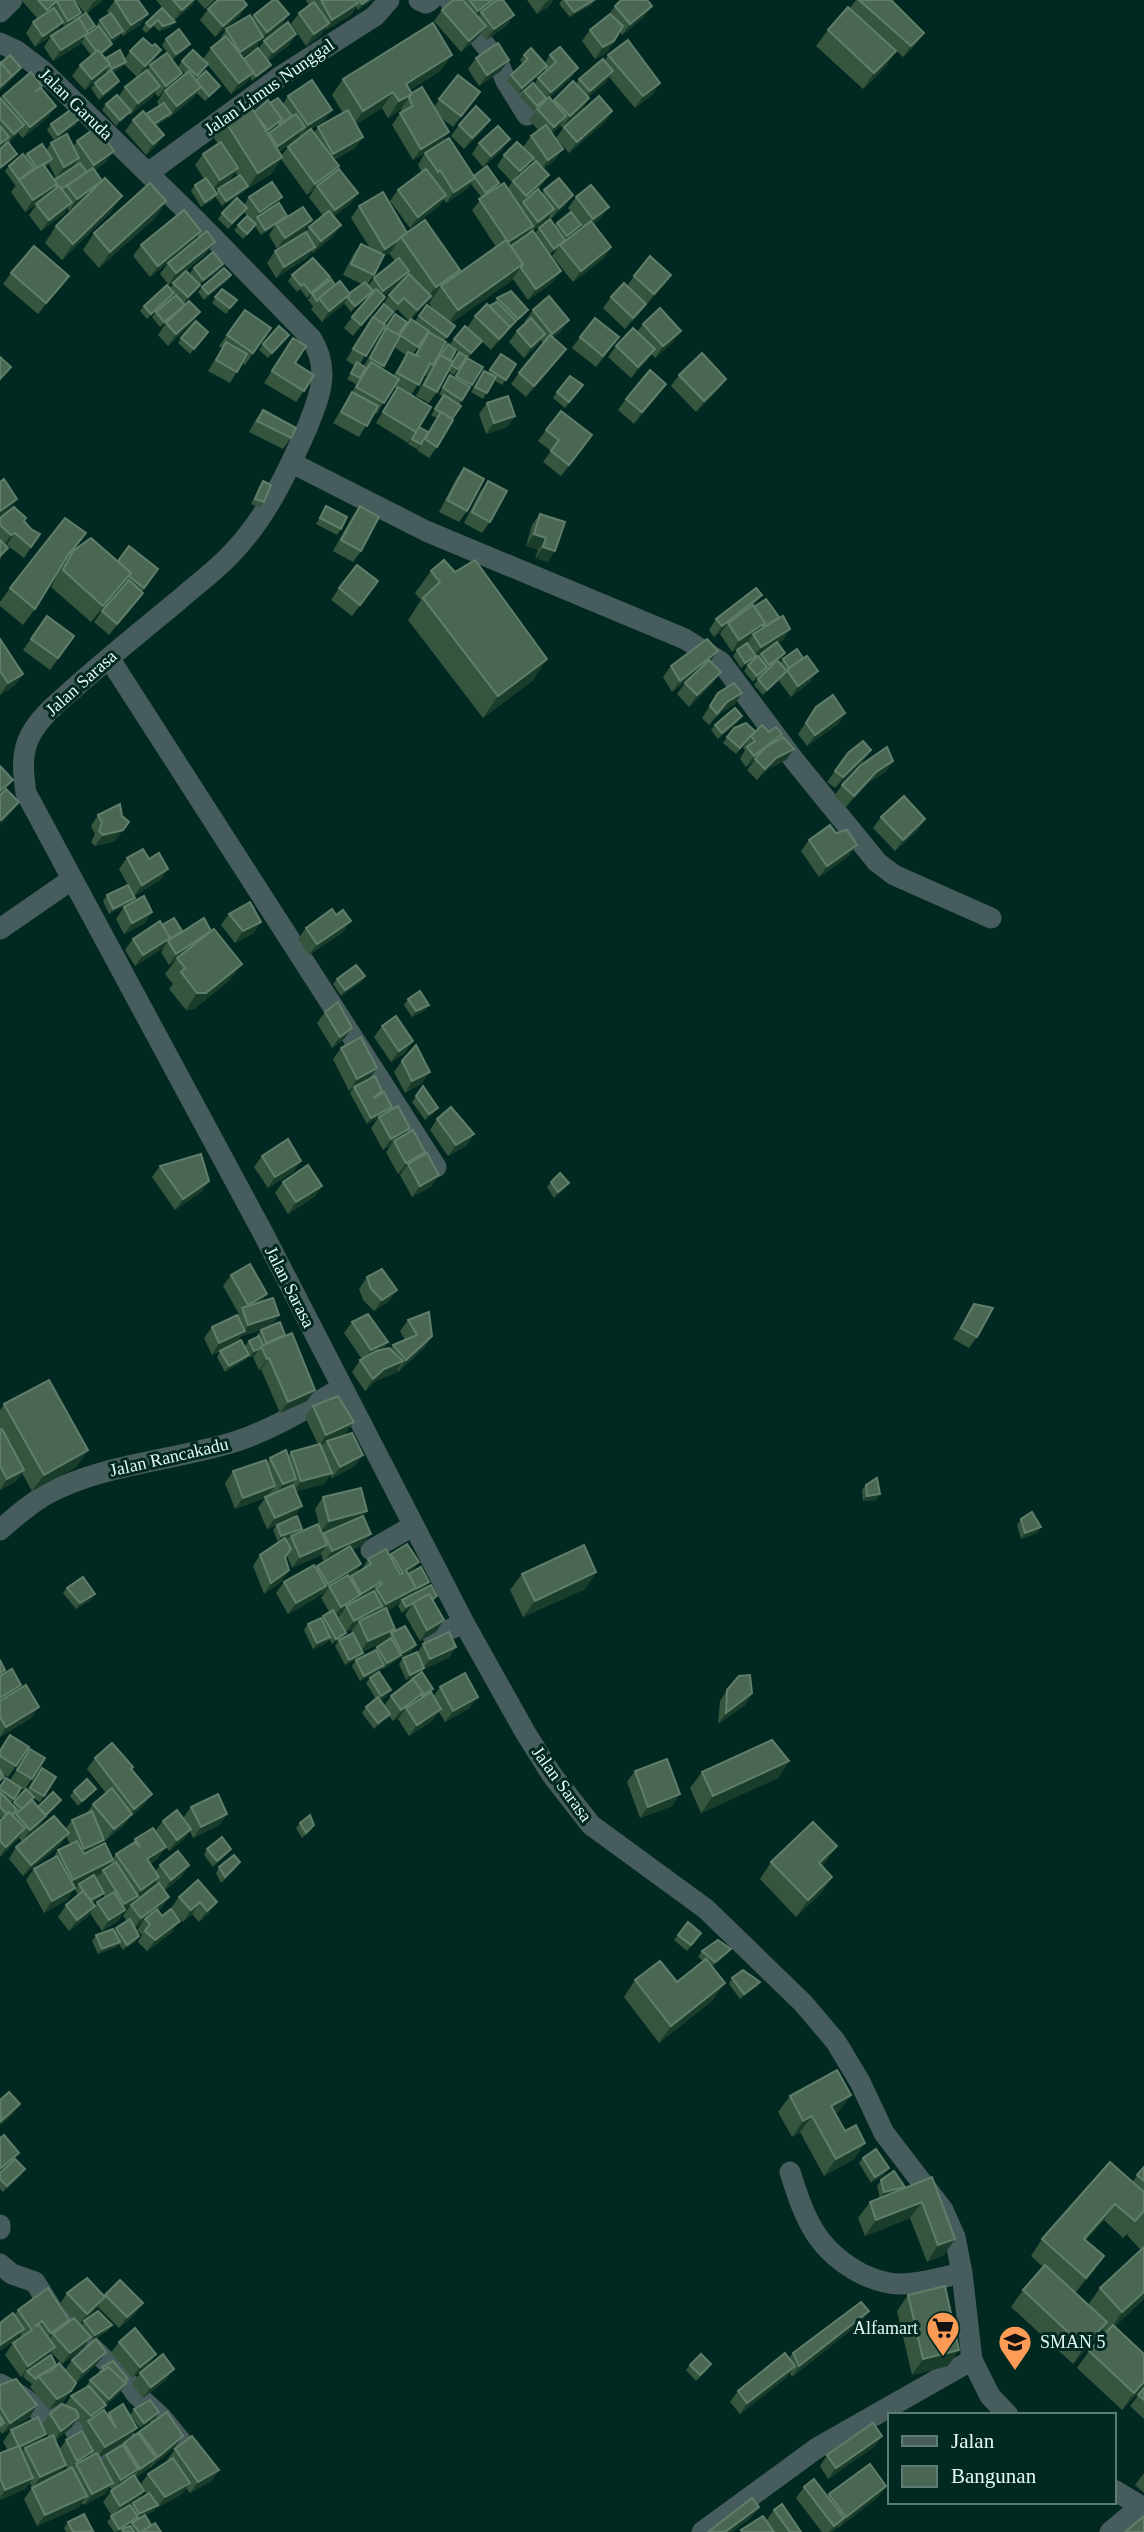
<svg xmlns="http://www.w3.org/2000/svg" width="1144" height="2532" viewBox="0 0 1144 2532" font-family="'Times New Roman',serif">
  <rect width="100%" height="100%" fill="#022921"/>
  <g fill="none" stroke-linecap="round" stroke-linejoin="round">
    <g stroke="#475c5c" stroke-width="21">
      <path d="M419 0 426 3 431 0"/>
      <path d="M449 0 497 60 506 81 527 115"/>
      <path d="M0 12 12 0"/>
      <path d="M0 43 17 51 42 70 198 222 311 338C331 369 320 396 307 428 288 471 267 516 234 551 218 569 197 584 179 600 146 627 113 654 81 682 64 698 41 714 30 736 21 754 23 773 26 793L263 1233 464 1623 525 1732 552 1775 591 1825 706 1909 803 2003 836 2042 860 2082 884 2133 943 2210 955 2237 962 2273 972 2360 990 2396 1008 2415"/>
      <path d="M148 173 281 76 375 16 389 0"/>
      <path d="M292 463 426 531 685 639 721 662 794 760 877 862 894 875 991 918"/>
      <path d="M109 658 436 1167"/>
      <path d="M0 929 71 880"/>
      <path d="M0 1530C15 1517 29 1504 47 1494 106 1463 174 1461 237 1441 274 1429 308 1407 342 1388"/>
      <path d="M371 1550 413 1526"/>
      <path d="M433 1637 464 1623"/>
      <path d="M790 2172C805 2219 816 2250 862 2274 875 2280 889 2285 903 2284 923 2283 943 2277 962 2273"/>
      <path d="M0 2225V2229"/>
      <path d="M0 2264 12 2274 35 2282 53 2311 126 2380 136 2394 161 2417 198 2462"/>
      <path d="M0 2384C17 2392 29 2400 42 2414L54 2412 69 2417 76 2432 94 2459 97 2460 129 2442"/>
      <path d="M1114 2490 1144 2508"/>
      <path d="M702 2532 817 2448 972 2360"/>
      <path d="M1110 2532 1141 2506"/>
    </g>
  </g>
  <g fill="#36553f" fill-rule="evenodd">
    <path d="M23 0H74L81 13 78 19 85 14 75 0H103L87 13 95 26 91 31 97 28 96 26 100 20 109 14 107 11 115 0 139 1 148 14 140 25 123 36 121 33 119 37 111 42 108 50 102 54 106 58 125 59 130 51 153 62 137 77 124 64 122 67 112 73 115 87 99 100 91 88 95 83 107 73 106 71 103 75 85 90 72 76 80 65 91 55 81 42 80 44 53 61 44 47 51 36 35 47 26 33 33 22 38 19 22 1ZM77 19 55 34 62 23 64 26Z"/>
    <path d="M156 0H195L192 5 174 21 171 27 159 31 154 26 146 33 142 29 146 23 168 14Z"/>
    <path d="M197 0H215L205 9Z"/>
    <path d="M306 0H372L358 10 356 7 351 15 324 30 321 35 306 46 291 24 299 13 309 6Z"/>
    <path d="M453 0H503L514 15 506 26 486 40 481 33 478 37 461 52 434 21 442 10Z"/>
    <path d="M527 0H553L549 6 537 14Z"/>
    <path d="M562 0H595L591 5 570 17 559 4Z"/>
    <path d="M856 0H891L916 44 903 57 893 48 896 51 885 67 863 89 816 46 828 30 850 8Z"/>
    <path d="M615 6H652L644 17 622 35 620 32 607 52 595 59 582 41 590 30 607 17Z"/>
    <path d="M208 9 240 16 215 37 200 20Z"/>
    <path d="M289 14 281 26 259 43 256 48 242 57 244 59 259 48 264 41 296 34 289 45 268 61 267 70 252 81 250 77 246 83 231 94 208 65 195 79 196 80 220 86 216 91 205 101 197 93 193 98 169 118 168 117 156 126V146L146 155 125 131 133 120 146 115 159 105 157 102 163 93 158 97 155 93 152 97 130 115 129 113 116 126 102 110 106 104 119 96 125 87 147 70 150 65 177 81 186 74 178 67 182 61 203 59 211 48 219 41 226 29 252 18 254 15Z"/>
    <path d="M166 39 190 44 186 49 172 60 162 45Z"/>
    <path d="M452 55 440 71 410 90 412 93 434 107 458 75 480 92 453 127 440 117 449 132 441 143 413 160 392 125 400 113 402 112 401 109 388 118 382 108 356 124 363 137 355 148 334 160 333 173 358 193 350 204 334 216 333 236 313 253 312 251 307 258 276 278 267 263 275 251 306 232 309 227 323 216 309 197 315 189 307 195 281 159 271 174 246 189 244 192 222 206 215 196 213 200 201 207 191 191 195 185 204 179 195 165 203 154 218 144 212 135 223 118 254 112 270 103 283 104 288 96 332 110 324 121 311 129 314 133 318 127 343 113 332 95 343 79ZM310 130 288 147 281 156 279 152 297 139 299 135 300 137ZM235 172 238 176 218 189 216 193 214 190 230 180Z"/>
    <path d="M524 55 545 63 550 55 578 68 570 79 549 98 553 102 576 84 579 79 605 60 608 55 660 83 652 95 635 108 609 77 606 82 588 97 589 98 582 109 562 127 560 125 552 134 555 160 543 169 541 186 538 189 542 194 544 190 573 195 565 206 551 219 549 216 546 220 533 231 535 233 539 228 555 225 557 223 577 231 563 242 583 227 568 208 576 197 601 218 593 224 611 247 604 258 573 282 552 256 558 248 550 254 553 282 528 300 513 279 511 281 451 323 455 326 444 341 433 365 426 376 424 375 411 395 416 432 408 443 376 423 397 389 394 387 376 414 374 413 359 437 333 423 360 379 356 384 347 379 355 366 346 360 373 317 382 307 389 295 401 282 384 296 385 297 377 308 353 336 344 328 352 317 371 295 370 294 351 312 344 303 322 322 311 309 314 305 313 306 308 300 312 294 335 285 350 293 362 284 343 275 353 255 361 244 370 248 351 218 359 206 407 233 460 270 457 275 496 247 472 210 482 198 471 184 467 189 446 203 444 199 439 206 410 228 390 201 398 190 422 172 418 165 425 153 474 176 494 189 508 188 512 182 497 166 504 155 523 147 531 136 539 131 529 120 537 109 543 103 533 111 520 97 524 91 534 85 538 78 546 71 544 69 519 94 507 81 511 75 523 64 520 60ZM532 160 534 162 526 169ZM391 252 389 253 395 261 374 278 368 286 367 285 374 275 384 256ZM433 298 429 303 435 312 427 305 415 321 411 319 427 302ZM397 309 409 321 399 336 398 335 395 314 378 340 364 366 360 364 384 324ZM425 337 415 355 413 354ZM394 347 406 355 393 376 382 369Z"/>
    <path d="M476 58 501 71 479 86 468 69Z"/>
    <path d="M42 86 40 89 56 106 48 117 23 138 18 133 9 143 13 159 0 170V149L5 145 4 143 0 148V98L3 96Z"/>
    <path d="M612 111 605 122 569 153 556 138 564 127Z"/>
    <path d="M490 120 482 131 464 149 451 136 459 125Z"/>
    <path d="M51 124 76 125 54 140 47 130Z"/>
    <path d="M77 141 106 162 95 170 111 212 62 260 45 243 56 226 81 202 69 211 67 208 64 214 41 231 29 215 37 204 25 212 11 192 16 185H15L5 171 9 166 25 156 27 154 46 150 51 143 73 147ZM49 164 56 178 64 174 54 180 45 167Z"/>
    <path d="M479 143 502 150 483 167 472 154Z"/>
    <path d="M249 197H282L276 206 285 218 312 220 304 231 277 249 269 235 274 227 261 235 255 226 243 239 234 230 247 216 244 212 228 229 218 219 222 213 244 205Z"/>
    <path d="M166 201 155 218 99 268 83 250 94 233Z"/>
    <path d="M201 231 193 242 150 277 133 256 141 245Z"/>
    <path d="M207 253 169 285 160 274 168 263Z"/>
    <path d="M223 264 219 270 199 285 184 303 180 299 185 305 200 312 192 323 168 346 158 335 166 323 171 318 160 327 152 317 156 312 176 295 173 292 170 299 147 319 140 311 144 306 170 289 173 283 196 282 190 273 194 268Z"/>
    <path d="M11 273 69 276 61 287 38 314 3 284Z"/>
    <path d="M231 275 227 281 204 300 198 292 202 287Z"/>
    <path d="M292 275 330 277 326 283 307 298 300 289 297 292 288 281Z"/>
    <path d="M634 276 663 286 646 305H645L638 315 625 329 603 308 611 297 627 286Z"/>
    <path d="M222 289 237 300 226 314 212 303Z"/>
    <path d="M497 298 524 315 514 324 491 350 467 328 475 316 494 303Z"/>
    <path d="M245 310 271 328 245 365 242 363 230 383 208 371 222 348 219 346Z"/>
    <path d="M533 310 561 331 553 338 566 349 558 360 526 397 511 384 519 373 543 343 541 340 524 358 509 342 517 331 526 323 525 321Z"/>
    <path d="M643 324 673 342 655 358 652 354 631 378 608 357 616 346 637 332Z"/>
    <path d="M208 332 190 354 178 343 181 338Z"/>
    <path d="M289 335 268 358 259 350 263 344Z"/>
    <path d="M580 337H619L596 367 572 348Z"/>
    <path d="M293 338 295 363 304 391 296 402 264 383Z"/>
    <path d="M454 339 482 341 468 358 472 385 459 405 437 447 429 458 417 450 437 418 431 415 443 397 439 394 450 375 454 378 467 358H466L454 375 448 371 437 392 429 403 416 396 432 366 448 344 450 361 452 362 459 352 450 344Z"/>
    <path d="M501 354 516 364 502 385 494 380 483 399 471 392 484 371 488 373Z"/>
    <path d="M679 375 726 379 718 390 696 412 671 386Z"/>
    <path d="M583 385 565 408 553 398 557 392Z"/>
    <path d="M658 395 634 424 618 410 626 399Z"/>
    <path d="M487 403 515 416 507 427 486 434 479 414Z"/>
    <path d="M263 410 291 438 283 449 249 432 255 421Z"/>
    <path d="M419 427 428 432 417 449 408 444Z"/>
    <path d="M546 430 584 447 561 476 543 462 551 451 538 441Z"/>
    <path d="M464 468 467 511 459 522 439 512 456 479Z"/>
    <path d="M263 481 264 502 260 508 251 504 259 487Z"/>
    <path d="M488 481 490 522 482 533 464 523 480 492Z"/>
    <path d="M326 506 341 529 337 535 316 524Z"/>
    <path d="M360 506 361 551 353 562 333 551 352 517Z"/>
    <path d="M540 514 565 522 548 562 535 558 538 550 526 546 532 525Z"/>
    <path d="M0 518 24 521 31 529 40 534 24 558 7 545H5L0 560Z"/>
    <path d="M75 549 118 561 158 569 142 592 143 593 135 604 109 635 94 622 102 611 122 588 91 622 51 587 61 567 67 559 61 565 35 609 23 625 0 606V602L10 588Z"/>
    <path d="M431 571 455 572 547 659 532 681 483 718 408 620 421 600 415 593Z"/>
    <path d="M339 588 370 592 352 616 331 600Z"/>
    <path d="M754 606 779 617 777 620 790 629 783 640 778 643 782 659 778 661 780 663 783 659 810 682 791 697 779 681 781 678 763 695 754 685 758 679 770 668 765 670 753 682 744 671 748 665 764 651 755 657 752 661 741 668 733 656 737 650 746 644 749 640 732 652 720 634 723 630 714 637 709 630 716 619Z"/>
    <path d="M47 616 74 636 50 670 23 650Z"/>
    <path d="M0 639 23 674 15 685 0 695Z"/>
    <path d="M711 661 713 683 689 707 677 694 685 683 690 678 672 692 663 677 671 666Z"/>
    <path d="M718 693 735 704 719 714 709 725 702 718Z"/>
    <path d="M816 707 845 713 838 724 807 746 798 734Z"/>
    <path d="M738 722 718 739 711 730 715 725Z"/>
    <path d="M734 728 751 736 736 754 723 743Z"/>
    <path d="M751 736 779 740 794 749 786 760 768 769 757 780 747 770 754 761 746 767 740 759 745 750 743 748Z"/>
    <path d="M871 750 863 761 835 788 827 782 848 753Z"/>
    <path d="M893 761 885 772 868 783 846 807 834 796 842 785Z"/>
    <path d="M98 815 122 816 115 841 95 846 91 842 95 834 91 826Z"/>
    <path d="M881 817 918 830 895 851 873 828Z"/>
    <path d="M809 840 849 856 819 877 801 851Z"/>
    <path d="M127 858 149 859 168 869 160 880 134 896 109 914 103 901 107 895 128 885 119 869Z"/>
    <path d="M124 907 145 923 124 934 116 919Z"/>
    <path d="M229 914 254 933 235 943 221 925Z"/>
    <path d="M162 925 182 931 180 934 230 980 194 1009 186 1010 169 989 173 984 165 974 175 961 169 965 161 952 167 943 162 949 135 966 125 950 133 939Z"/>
    <path d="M306 928 343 932 309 955 298 939Z"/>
    <path d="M365 976 361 982 341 996 333 984 337 979Z"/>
    <path d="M408 999 429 1005 425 1010 412 1017 404 1005Z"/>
    <path d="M325 1012 352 1028 344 1039 332 1048 317 1023Z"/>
    <path d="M382 1026 405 1053 391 1062 374 1037Z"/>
    <path d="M341 1048 377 1068 370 1079 392 1107 389 1111 423 1156 432 1186 412 1197 400 1175 403 1171 398 1174 386 1152 391 1145 383 1150 371 1128 378 1118 367 1124 350 1093 353 1088 349 1091 333 1059Z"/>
    <path d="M402 1061 422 1083 405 1093 394 1072Z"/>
    <path d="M423 1086 434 1113 425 1120 412 1102Z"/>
    <path d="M437 1119 474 1134 467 1145 448 1156 430 1130Z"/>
    <path d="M262 1156 301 1161 293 1172 268 1188 254 1167Z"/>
    <path d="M160 1166 209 1181 201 1192 175 1210 152 1177Z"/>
    <path d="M283 1182 322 1186 314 1197 288 1214 275 1193Z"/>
    <path d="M551 1182 565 1188 554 1198 547 1187Z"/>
    <path d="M231 1275 261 1302 279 1315 272 1325 307 1401 280 1413 261 1369 259 1370 253 1357 255 1355 250 1357 249 1355 245 1360 225 1372 217 1357 220 1351 236 1343 212 1355 204 1338 212 1327 237 1315 239 1314 223 1286ZM264 1329 261 1330 257 1335V1337L249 1341 245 1346 237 1342 241 1336Z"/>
    <path d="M367 1277 397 1290 389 1301 374 1311 363 1300 359 1289Z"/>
    <path d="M974 1304 977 1337 969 1348 953 1339Z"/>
    <path d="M408 1320 425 1347 398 1372 397 1370 395 1373 377 1380 365 1391 352 1372 360 1360 362 1359 344 1333 352 1322 388 1342 382 1350 390 1349 393 1345 405 1340 400 1331Z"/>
    <path d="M4 1404 88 1450 76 1467 32 1491 22 1473 16 1481 0 1490V1410Z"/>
    <path d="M313 1406 346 1433 335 1438 355 1466 332 1478 330 1475 324 1484 296 1491 294 1517 279 1524 299 1532 323 1535 324 1533 336 1528 321 1532 315 1509 323 1497 363 1516V1545L352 1550 361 1564 354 1575 361 1571 368 1559 390 1556 391 1554 411 1572 429 1582 425 1587 411 1594 410 1596H437L433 1602 436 1632 420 1641 405 1615 409 1609 402 1613 398 1606 400 1603 387 1611 392 1633 412 1651 399 1658 397 1660 383 1669 382 1668 380 1671 360 1681 352 1666 356 1660 374 1651 377 1647 388 1640V1639L362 1652 359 1658 345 1665 335 1646 339 1640 332 1644 329 1639 326 1643 313 1649 304 1630 308 1624 321 1619 323 1616 330 1613 321 1598 325 1593 320 1595V1594L318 1597 288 1614 276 1593 284 1582 316 1568 324 1562 321 1554 319 1556 292 1568 287 1556 282 1581 264 1594 253 1566 260 1555 280 1541 278 1542 273 1530 277 1525 267 1529 258 1508 265 1498 235 1509 225 1483 233 1471 267 1463 270 1458 288 1456 291 1452 318 1444 305 1417ZM342 1613 338 1617 346 1632 353 1629 351 1632 352 1634 342 1638 336 1616Z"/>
    <path d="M866 1485 880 1494 876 1500 863 1501 862 1490Z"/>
    <path d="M1021 1519 1041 1527 1037 1533 1021 1539 1017 1525Z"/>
    <path d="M596 1572 585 1589 523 1617 510 1590 522 1574Z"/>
    <path d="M67 1588 91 1600 76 1609 63 1593Z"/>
    <path d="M423 1644 456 1647 448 1658 424 1669 421 1673 433 1697 440 1687 470 1708 445 1722 439 1712 433 1720 409 1736 398 1719 401 1715 393 1721 389 1716 386 1719 374 1729 362 1713 366 1707 376 1699 366 1683 370 1678 387 1696 380 1700 384 1706 391 1696 419 1675 406 1680 399 1664 403 1658 417 1653Z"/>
    <path d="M0 1660 5 1670 2 1674 21 1685 18 1690 39 1707 31 1718 0 1737Z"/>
    <path d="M727 1690 752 1693 745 1705 718 1724 720 1701Z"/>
    <path d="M10 1735 16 1766 8 1777 2 1773 0 1783V1750Z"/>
    <path d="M30 1749 32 1779 24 1790 20 1787 21 1788 11 1803 12 1805 27 1790 42 1768 56 1777 40 1802 33 1798 32 1800 38 1807 61 1800 45 1817 38 1827 22 1841 19 1838 0 1857V1821L2 1819 0 1817V1786L10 1780Z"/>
    <path d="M95 1758 133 1767 131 1769 144 1805 130 1817 124 1825 106 1840 102 1835 100 1845 113 1859 116 1854 132 1844 135 1839 155 1831 163 1821 183 1818 191 1807 227 1814 219 1825 193 1838 190 1831 183 1840 169 1851 166 1847 158 1858 150 1864 155 1872 160 1865H189L181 1877 165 1890 162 1908 158 1911 172 1932 147 1951 138 1942 142 1935 137 1930 143 1922 135 1928 139 1936 135 1942 123 1950 119 1944 116 1947 98 1954 92 1941 96 1935 114 1931 116 1928 127 1921 123 1916 129 1907 125 1910 118 1921 102 1931 90 1913 87 1917 69 1931 58 1917 66 1905 78 1895 75 1889 78 1885 74 1887 67 1900 44 1913 26 1880 34 1869 53 1858 58 1850 70 1844 66 1836 61 1844 23 1876 9 1859 16 1847 65 1829 72 1820 86 1814 93 1804 106 1793 87 1769ZM156 1882 158 1884 132 1904 135 1900 151 1888ZM103 1894 105 1897 97 1902 95 1905 93 1902 100 1898Z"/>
    <path d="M789 1761 778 1778 701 1813 690 1788 702 1772Z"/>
    <path d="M635 1771 680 1794 672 1806 640 1818 627 1782Z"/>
    <path d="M74 1791 92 1794 78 1806 70 1796Z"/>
    <path d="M300 1823 310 1831 302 1838 296 1828Z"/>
    <path d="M837 1846 822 1866 832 1877 821 1893 796 1917 760 1879 771 1862Z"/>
    <path d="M207 1849H231L227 1854 213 1867 204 1855Z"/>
    <path d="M219 1867 236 1868 221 1883 216 1873Z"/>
    <path d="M198 1880 209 1913 199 1922 192 1914 183 1922 171 1908 179 1897Z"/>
    <path d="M688 1922 701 1933 687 1951 674 1940Z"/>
    <path d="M731 1949 727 1954 712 1967 713 2000 659 2043 624 1997 635 1980 677 1982 703 1961 698 1957 702 1951Z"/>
    <path d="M732 1978 760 1982 756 1987 740 1999 729 1984Z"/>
    <path d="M851 2095 839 2111 835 2113 845 2131 865 2143 854 2159 824 2176 800 2132 792 2137 778 2112 790 2096Z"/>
    <path d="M0 2138 14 2160 21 2175 3 2192 0 2189Z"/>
    <path d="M863 2158 885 2174 871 2183 859 2163Z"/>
    <path d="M1144 2167V2299L1114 2327 1144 2386 1122 2410 1077 2368 1089 2351 1106 2333 1102 2329 1095 2339 1073 2364 1011 2307 1023 2290 1043 2267 1031 2256 1042 2239 1132 2182ZM1104 2220 1123 2238 1129 2232 1127 2235 1141 2250 1100 2288 1088 2305 1075 2293 1092 2273 1086 2240Z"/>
    <path d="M932 2177 944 2255 927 2262 910 2218 865 2236 858 2218 870 2202 880 2198 877 2186 881 2180 904 2188Z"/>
    <path d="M120 2280 135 2314 119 2328 98 2307 80 2324 81 2326 84 2321 108 2331 92 2340 90 2338 83 2349 62 2364 51 2352 48 2357 56 2365 65 2370 72 2360 98 2363 76 2383 63 2402 49 2410 30 2387 32 2384 23 2377 25 2374 21 2377 5 2355 13 2343 22 2337 20 2334 16 2340 14 2315 18 2310 69 2320 66 2324 73 2319 60 2304 67 2293 104 2296Z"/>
    <path d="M908 2295 948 2366 912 2375 897 2311Z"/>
    <path d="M869 2311 861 2322 792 2377 790 2373 787 2377 740 2414 730 2402 738 2391 789 2358 793 2353Z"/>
    <path d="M119 2342 156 2354 148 2365 132 2378 111 2353Z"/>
    <path d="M711 2364 707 2370 696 2381 686 2370 690 2365Z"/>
    <path d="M102 2367 126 2383 118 2395 106 2405 102 2411 107 2415 109 2413 137 2428 129 2439 99 2457 102 2461 106 2455 123 2445 139 2432 183 2436 175 2447 150 2468 149 2467 135 2478 144 2491 138 2500 147 2494 140 2485 148 2474 168 2461 167 2460 175 2449 219 2470 211 2481 190 2493 186 2488 182 2494 157 2508 156 2507 154 2511 145 2515 151 2525 161 2532H120L121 2531 114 2532 107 2522 112 2516 103 2502 112 2490 110 2487 105 2494 84 2505 82 2503 79 2507 37 2526 24 2499 32 2488 30 2483 25 2489 0 2500V2453L8 2451 3 2442 11 2430 42 2425 50 2414 65 2405 71 2396 85 2388 90 2380 99 2374 98 2373ZM77 2420 84 2427 80 2432 66 2440 59 2450 55 2441 71 2428ZM43 2427 49 2437 41 2440ZM65 2465 68 2469 60 2474Z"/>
    <path d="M140 2373 166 2380 143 2398 132 2384Z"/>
    <path d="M0 2385 30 2417 2 2434 0 2431Z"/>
    <path d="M1144 2388V2419L1130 2406Z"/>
    <path d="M134 2409 156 2418 140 2428 130 2415Z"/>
    <path d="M882 2436 874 2447 828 2479 820 2466 827 2455Z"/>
    <path d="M1144 2473V2493L1135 2485Z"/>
    <path d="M886 2486 878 2497 838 2528 837 2527 832 2532H822L796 2498 804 2487 827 2497 829 2494Z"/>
    <path d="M774 2510 801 2532H740L741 2530 766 2521Z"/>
    <path d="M68 2522 93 2532H66L64 2528Z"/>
  </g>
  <g fill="#193c2b">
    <path d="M59 0 52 10 39 21 47 10Z"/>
    <path d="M97 0H103L85 14 93 3Z"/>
    <path d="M193 0H195L192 5 174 21 182 10Z"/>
    <path d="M368 0H372L358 10 362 4Z"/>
    <path d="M493 0H501L481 12 478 17 470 23 478 11Z"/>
    <path d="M549 0H553L549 6 537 14 545 3Z"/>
    <path d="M595 0 591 5 570 17 574 12Z"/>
    <path d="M358 3 351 15 325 31 332 20Z"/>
    <path d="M247 5 240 16 215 37 223 26Z"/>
    <path d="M652 6 644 17 622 35 630 24Z"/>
    <path d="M81 13 78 19 64 26 68 21Z"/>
    <path d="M148 14 140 25 123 36 131 25Z"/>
    <path d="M289 14 281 26 259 43 267 32Z"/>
    <path d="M514 15 506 26 486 40 494 29Z"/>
    <path d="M63 22 55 34 35 47 43 36Z"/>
    <path d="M175 22 171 27 159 31 163 26Z"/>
    <path d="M329 23 321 35 306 46 314 34Z"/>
    <path d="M95 26 91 31 87 34 80 44 53 61 61 50Z"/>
    <path d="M486 26 478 37 461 52 469 41Z"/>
    <path d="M123 31 119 37 108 44 112 38Z"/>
    <path d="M924 33 916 44 903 57 911 46Z"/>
    <path d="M296 34 289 45 265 63 273 52Z"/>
    <path d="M263 37 256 48 232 63 240 52Z"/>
    <path d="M614 41 607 52 595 59 603 47Z"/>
    <path d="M112 44 108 50 95 60 99 54Z"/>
    <path d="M190 44 186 49 172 60 176 54Z"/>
    <path d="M161 50 153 62 137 77 145 66Z"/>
    <path d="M896 51 885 67 863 89 874 73Z"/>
    <path d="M452 55 440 71 397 98 406 84Z"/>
    <path d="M509 60 501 71 479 86 487 75Z"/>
    <path d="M126 62 122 67 108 75 112 69Z"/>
    <path d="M110 64 103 75 85 90 92 79Z"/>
    <path d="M271 65 267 70 252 81 256 76Z"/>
    <path d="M547 66 543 71 519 94 522 88Z"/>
    <path d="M21 68 17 74 0 91V87Z"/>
    <path d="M578 68 570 79 543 103 551 92Z"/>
    <path d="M613 71 606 82 582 102 590 91Z"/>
    <path d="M254 72 246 83 231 94 239 83Z"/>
    <path d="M182 73 174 85 165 91 158 97 166 86Z"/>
    <path d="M119 81 115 87 99 100 103 94Z"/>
    <path d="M660 83 652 95 635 108 643 96Z"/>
    <path d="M160 86 152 97 130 115 138 103Z"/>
    <path d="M201 87 193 98 169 118 177 106Z"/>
    <path d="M393 92 382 108 352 127 363 111Z"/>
    <path d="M412 94 400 110 388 118 399 101Z"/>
    <path d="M589 98 582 109 562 127 570 116Z"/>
    <path d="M56 106 48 117 23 138 30 127Z"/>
    <path d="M332 110 324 121 300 137 308 125Z"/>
    <path d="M131 111 127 116 116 126 120 120Z"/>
    <path d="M612 111 605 122 569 153 577 142Z"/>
    <path d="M171 113 167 119 149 130 153 125Z"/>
    <path d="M566 116 559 127 547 139 554 127Z"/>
    <path d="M79 119 76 125 54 140 58 135Z"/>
    <path d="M282 119 274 130 269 133 260 141 268 130Z"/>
    <path d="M490 120 482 131 464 149 472 138Z"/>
    <path d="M24 125 16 136 6 145 14 134Z"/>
    <path d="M305 127 297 139 271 158 278 146Z"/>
    <path d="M449 132 441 143 413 160 421 149Z"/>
    <path d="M164 135 156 146 146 155 153 144Z"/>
    <path d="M9 137 0 148V144Z"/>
    <path d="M363 137 355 148 325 165 333 154Z"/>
    <path d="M510 139 502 150 483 167 491 156Z"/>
    <path d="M563 149 555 160 540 171 548 160Z"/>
    <path d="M114 151 106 162 86 176 94 165Z"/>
    <path d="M17 154 13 159 0 170 1 167Z"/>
    <path d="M282 157 271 174 246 190 258 173Z"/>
    <path d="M79 158 71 170 56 178 64 167Z"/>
    <path d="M534 158 526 169 513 182 520 171Z"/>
    <path d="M339 166 331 177 317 186 307 195 315 184Z"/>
    <path d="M238 168 230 180 212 191 220 180Z"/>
    <path d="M549 175 541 186 523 202 518 207 526 196Z"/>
    <path d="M475 178 467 189 446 203 454 192Z"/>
    <path d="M102 181 95 192 69 211 77 199Z"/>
    <path d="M57 184 49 195 25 212 33 200Z"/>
    <path d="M248 186 244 192 222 206 226 201Z"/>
    <path d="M358 193 350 204 327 221 335 210Z"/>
    <path d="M217 194 213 200 201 207 205 202Z"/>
    <path d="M446 195 439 206 410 228 418 217Z"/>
    <path d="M573 195 565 206 551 219 559 208Z"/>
    <path d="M122 196 111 212 62 260 73 244Z"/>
    <path d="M282 197 274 208 257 217 252 223 260 212Z"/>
    <path d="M166 201 155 218 99 268 110 252Z"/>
    <path d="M72 202 64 214 41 231 49 220Z"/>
    <path d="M609 207 601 218 585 230 593 219Z"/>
    <path d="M554 209 546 220 531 233 538 222Z"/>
    <path d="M287 216 283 221 276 224 274 227 261 235 265 230Z"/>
    <path d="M312 220 304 231 277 249 285 238Z"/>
    <path d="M341 225 333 236 313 253 321 241Z"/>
    <path d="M581 225 577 231 550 254 554 249 563 242 567 236Z"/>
    <path d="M533 226 525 237 500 254 508 242Z"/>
    <path d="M201 231 193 242 150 277 158 266Z"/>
    <path d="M398 240 391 252 377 260 385 249Z"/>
    <path d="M215 242 207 253 169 285 176 273Z"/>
    <path d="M315 247 307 258 276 278 284 267Z"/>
    <path d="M611 247 604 258 573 282 581 271Z"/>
    <path d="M223 264 219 270 199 285 203 280Z"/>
    <path d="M523 264 511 281 446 327 458 310Z"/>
    <path d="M460 270 449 286H441L433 298 427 302 409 321 436 287Z"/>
    <path d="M409 271 401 282 376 302 383 291Z"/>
    <path d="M561 271 553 282 528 300 536 289Z"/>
    <path d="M231 275 227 281 204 300 208 294Z"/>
    <path d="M671 275 663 286 646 305 654 294Z"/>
    <path d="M69 276 61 287 38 314 46 303Z"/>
    <path d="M330 277 326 283 307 298 311 293Z"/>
    <path d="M373 291 369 296 351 312 355 306Z"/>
    <path d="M174 293 170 299 147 319 151 314Z"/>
    <path d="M350 294 343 305 322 322 329 311Z"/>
    <path d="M385 297 377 308 353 336 361 325Z"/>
    <path d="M646 304 638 315 625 329 633 318Z"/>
    <path d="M185 305 181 310 160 327 164 322Z"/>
    <path d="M200 312 192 323 168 346 176 334Z"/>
    <path d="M569 320 561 331 545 345 552 334Z"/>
    <path d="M516 321 503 338 491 350 499 339Z"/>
    <path d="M681 331 673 342 655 358 663 346Z"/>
    <path d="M545 334 538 345 524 358 531 347Z"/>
    <path d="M566 349 558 360 526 397 534 386Z"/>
    <path d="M655 349 647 360 631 378 638 367Z"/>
    <path d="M726 379 718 390 696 412 704 401Z"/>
    <path d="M666 384 658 395 634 424 642 412Z"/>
    <path d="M515 416 507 427 486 434 494 423Z"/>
    <path d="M17 499 10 510 0 517V511Z"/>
    <path d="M15 533 7 545 3 546 11 535Z"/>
    <path d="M86 533 75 550 73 551 56 571 68 555Z"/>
    <path d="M534 534 546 538 538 550 526 546Z"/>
    <path d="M543 547 555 551 548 562 535 558Z"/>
    <path d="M131 573 120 590 91 622 103 606Z"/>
    <path d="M143 593 135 604 109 635 117 624Z"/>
    <path d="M762 595 754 606 728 623 723 630 714 637 722 626Z"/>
    <path d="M765 623 757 634H753L749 640 732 652 739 640Z"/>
    <path d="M790 629 783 640 755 657 752 661 741 668 745 663 753 657 761 647Z"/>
    <path d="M718 651 710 662 672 692 680 681Z"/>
    <path d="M785 653 782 659 765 671 769 665Z"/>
    <path d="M547 659 532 681 483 718 498 696Z"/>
    <path d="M767 667 763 672 753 682 757 676Z"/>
    <path d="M818 671 810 682 791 697 798 686Z"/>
    <path d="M721 672 713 683 689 707 697 695Z"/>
    <path d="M785 672 781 678 763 695 767 690Z"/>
    <path d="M23 674 15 685 0 695 8 683Z"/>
    <path d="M742 693 735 704 719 714 709 725 727 702Z"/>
    <path d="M845 713 838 724 807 746 815 735Z"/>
    <path d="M742 716 738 722 718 739 722 733Z"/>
    <path d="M782 734 775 746 746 767 754 756Z"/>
    <path d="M794 749 786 760 768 769 757 780 765 769 776 758Z"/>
    <path d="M871 750 863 761 835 788 843 777Z"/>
    <path d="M893 761 885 772 868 783 846 807 854 796 876 772Z"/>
    <path d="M13 780 5 791 0 795V791Z"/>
    <path d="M19 802 11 813 0 825 1 820Z"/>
    <path d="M925 819 918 830 895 851 903 840Z"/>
    <path d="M129 822 115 841 95 846 103 835Z"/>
    <path d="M857 845 849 856 819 877 827 866Z"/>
    <path d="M168 869 160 880 134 896 142 885Z"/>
    <path d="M135 898 131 903 109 914 113 909Z"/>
    <path d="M152 912 145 923 124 934 132 923Z"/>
    <path d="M351 921 343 932 309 955 317 944Z"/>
    <path d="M261 922 254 933 235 943 243 931Z"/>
    <path d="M182 931 178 936 168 941 162 949 135 966 143 955Z"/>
    <path d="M212 931 177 958 175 961 169 965 176 954Z"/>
    <path d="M242 964 230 980 194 1009 186 1010 197 993Z"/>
    <path d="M365 976 361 982 341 996 345 990Z"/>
    <path d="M429 1005 425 1010 412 1017 416 1011Z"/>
    <path d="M352 1028 344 1039 332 1048 340 1037Z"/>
    <path d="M413 1041 405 1053 391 1062 399 1051Z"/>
    <path d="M377 1068 369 1079 349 1091 357 1079Z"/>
    <path d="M430 1072 422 1083 405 1093 412 1081Z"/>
    <path d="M392 1107 388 1113 367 1124 371 1118Z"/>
    <path d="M438 1108 434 1113 425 1120 429 1114Z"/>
    <path d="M410 1128 402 1139 394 1141 391 1145 383 1150 391 1139Z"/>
    <path d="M474 1134 467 1145 448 1156 456 1145Z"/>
    <path d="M425 1152 417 1163 408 1164 403 1171 398 1174 406 1163Z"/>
    <path d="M301 1161 293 1172 268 1188 275 1177Z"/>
    <path d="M439 1175 432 1186 412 1197 420 1186Z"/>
    <path d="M209 1181 201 1192 175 1210 183 1199Z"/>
    <path d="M569 1183 565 1188 554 1198 558 1192Z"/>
    <path d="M322 1186 314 1197 288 1214 296 1202Z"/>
    <path d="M397 1290 389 1301 374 1311 382 1300Z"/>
    <path d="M267 1294 259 1306 243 1311 248 1305Z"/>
    <path d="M279 1315 271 1326 241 1336 237 1342 212 1355 219 1343 244 1331 248 1325Z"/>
    <path d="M432 1336 425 1347 398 1372 406 1360Z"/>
    <path d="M388 1342 380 1353 363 1361 371 1350Z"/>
    <path d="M259 1349 255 1355 250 1357 254 1351Z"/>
    <path d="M249 1355 245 1360 225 1372 229 1366Z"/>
    <path d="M269 1358 261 1369 259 1370 267 1359Z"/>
    <path d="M403 1361 395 1373 377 1380 365 1391 373 1379 384 1369Z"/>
    <path d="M315 1390 307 1401 280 1413 288 1402Z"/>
    <path d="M354 1422 346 1433 327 1442V1441L325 1443 319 1446 326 1435Z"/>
    <path d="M88 1450 76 1467 32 1491 44 1475Z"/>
    <path d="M363 1455 355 1466 332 1478 340 1467Z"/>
    <path d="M24 1470 16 1481 0 1490 7 1479Z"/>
    <path d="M332 1473 324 1484 293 1492 301 1481Z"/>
    <path d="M296 1479 288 1490 275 1495 283 1484Z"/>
    <path d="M275 1486 267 1497 235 1509 243 1498Z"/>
    <path d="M880 1494 876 1500 863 1501 867 1496Z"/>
    <path d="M302 1506 294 1517 267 1529 275 1518Z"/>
    <path d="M367 1511 359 1522 321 1532 329 1521Z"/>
    <path d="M1041 1527 1037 1533 1021 1539 1025 1533Z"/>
    <path d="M302 1529 298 1534 278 1542 281 1536Z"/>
    <path d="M371 1534 363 1545 324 1562 332 1551Z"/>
    <path d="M327 1545 319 1556 292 1568 300 1557Z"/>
    <path d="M419 1562 411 1573 399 1581 406 1570Z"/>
    <path d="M361 1564 353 1576 330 1589 329 1586 325 1593 320 1595 328 1584Z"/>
    <path d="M289 1570 282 1581 264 1594 271 1583Z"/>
    <path d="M596 1572 585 1589 523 1617 535 1601Z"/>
    <path d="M381 1582 372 1594 353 1605 361 1594Z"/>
    <path d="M429 1582 425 1587 411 1594 408 1599 402 1600 400 1603 378 1616 386 1604Z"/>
    <path d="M326 1586 318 1597 288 1614 296 1603Z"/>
    <path d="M95 1594 91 1600 76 1609 80 1603Z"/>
    <path d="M360 1595 352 1607 346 1606 342 1613 333 1618 341 1607Z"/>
    <path d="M413 1603 409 1609 402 1613 406 1607Z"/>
    <path d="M382 1606 374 1617 359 1621 353 1629 346 1632 354 1621Z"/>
    <path d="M444 1620 436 1632 420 1641 427 1630Z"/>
    <path d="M395 1629 387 1640 360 1653 368 1641Z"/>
    <path d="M346 1633 342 1639 332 1644 336 1639Z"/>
    <path d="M330 1637 326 1643 313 1649 317 1643Z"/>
    <path d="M416 1645 412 1651 399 1658 397 1660 383 1669 387 1663 400 1655 402 1653Z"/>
    <path d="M456 1647 448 1658 424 1669 420 1674 406 1680 410 1675 422 1669 430 1659Z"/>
    <path d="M363 1653 359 1658 345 1665 349 1660Z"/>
    <path d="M384 1665 380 1671 360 1681 364 1676Z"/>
    <path d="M21 1685 13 1696 0 1704V1698Z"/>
    <path d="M391 1690 387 1696 378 1702 381 1696Z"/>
    <path d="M423 1693 416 1704 406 1708 401 1715 393 1721 401 1710Z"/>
    <path d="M752 1693 745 1705 718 1724 726 1713Z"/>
    <path d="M478 1697 470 1708 445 1722 453 1711Z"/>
    <path d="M39 1707 31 1718 0 1737 6 1727Z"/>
    <path d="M441 1709 433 1720 409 1736 417 1725Z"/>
    <path d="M390 1714 386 1719 374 1729 378 1723Z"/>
    <path d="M789 1761 778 1778 701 1813 713 1796Z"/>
    <path d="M96 1789 92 1794 78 1806 82 1801Z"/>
    <path d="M152 1794 144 1805 130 1817 124 1825 106 1840 114 1829 129 1816 134 1809Z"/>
    <path d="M680 1794 672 1806 640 1818 648 1807Z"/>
    <path d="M61 1800 45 1817 38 1827 22 1841 30 1830Z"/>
    <path d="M227 1814 219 1825 193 1838 201 1827Z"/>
    <path d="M25 1828 18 1839 0 1857 6 1847Z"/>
    <path d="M191 1829 183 1840 169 1851 177 1840Z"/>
    <path d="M69 1833 61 1844 23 1876 31 1865Z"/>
    <path d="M104 1840 96 1852 76 1860 84 1849Z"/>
    <path d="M837 1846 825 1863 808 1880 819 1863Z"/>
    <path d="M166 1847 158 1858 139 1871 147 1859Z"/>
    <path d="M231 1849 227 1854 213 1867 217 1861Z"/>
    <path d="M113 1860 106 1871 103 1870 101 1874 79 1885V1884L78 1885 66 1892 73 1880Z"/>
    <path d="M189 1865 181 1877 164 1891 171 1880Z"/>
    <path d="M159 1877 151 1888 135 1900 130 1907 118 1914 125 1910 118 1921 102 1931 109 1920 117 1915 124 1904 136 1897 141 1890Z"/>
    <path d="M832 1877 821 1893 796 1917 808 1900Z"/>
    <path d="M75 1888 67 1900 44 1913 52 1901Z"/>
    <path d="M104 1893 100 1898 84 1907 88 1901Z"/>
    <path d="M169 1897 162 1908 146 1920 145 1919 133 1930 141 1918Z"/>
    <path d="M200 1902 192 1914 183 1922 191 1910Z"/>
    <path d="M217 1902 209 1913 199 1922 207 1911Z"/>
    <path d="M95 1906 87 1917 69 1931 77 1920Z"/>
    <path d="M180 1921 172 1932 147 1951 155 1940Z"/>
    <path d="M139 1936 135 1942 123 1950 127 1945Z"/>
    <path d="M120 1942 116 1947 98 1954 102 1949Z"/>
    <path d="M731 1949 727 1954 711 1967 715 1962Z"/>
    <path d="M760 1982 756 1987 740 1999 744 1994Z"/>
    <path d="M725 1983 713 2000 659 2043 671 2026Z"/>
    <path d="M851 2095 839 2111 819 2122 831 2106Z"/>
    <path d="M20 2104 12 2115 0 2126 1 2121Z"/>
    <path d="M812 2116 800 2132 792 2137 803 2121Z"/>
    <path d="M865 2143 854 2159 824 2176 836 2159Z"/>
    <path d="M19 2153 11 2164 0 2173V2169Z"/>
    <path d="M889 2168 885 2174 871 2183 875 2177Z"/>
    <path d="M25 2169 21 2175 3 2192 7 2186Z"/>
    <path d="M905 2187 901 2192 880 2198 884 2192Z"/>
    <path d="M922 2202 910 2218 865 2236 876 2220Z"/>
    <path d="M1115 2204 1104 2220 1073 2255 1084 2239Z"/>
    <path d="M955 2239 944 2255 927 2262 938 2245Z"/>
    <path d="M1104 2256 1092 2273 1074 2294 1086 2278Z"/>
    <path d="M1144 2292V2299L1107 2334 1122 2312Z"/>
    <path d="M105 2297 97 2308 79 2325 87 2314Z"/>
    <path d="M143 2303 135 2314 119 2328 127 2317Z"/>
    <path d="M869 2311 861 2322 792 2377 799 2366Z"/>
    <path d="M69 2320 61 2331 53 2334 49 2339 43 2344 51 2333Z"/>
    <path d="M1107 2322 1095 2339 1073 2364 1084 2347Z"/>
    <path d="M112 2325 108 2331 92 2340 95 2335Z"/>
    <path d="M24 2329 16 2340 0 2351V2345Z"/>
    <path d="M91 2337 83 2349 62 2364 70 2353Z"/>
    <path d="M55 2347 47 2358 27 2371 21 2377 28 2366Z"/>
    <path d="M959 2350 948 2366 912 2375 923 2359Z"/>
    <path d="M106 2352 98 2363 75 2384 83 2372Z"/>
    <path d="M156 2354 148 2365 132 2378 140 2367Z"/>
    <path d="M795 2366 787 2377 740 2414 747 2403Z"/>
    <path d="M174 2369 166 2380 143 2398 151 2387Z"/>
    <path d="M1144 2382V2386L1122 2410 1134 2393Z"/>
    <path d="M126 2383 118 2395 104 2407 106 2405 98 2417 88 2421 91 2416 102 2408 109 2399Z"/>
    <path d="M71 2391 63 2402 49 2410 57 2399Z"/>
    <path d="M37 2405 30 2417 2 2434 10 2423Z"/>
    <path d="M159 2412 156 2418 140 2428 144 2423Z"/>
    <path d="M79 2417 71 2428 53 2442 61 2431Z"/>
    <path d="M137 2428 129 2439 97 2459 105 2447Z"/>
    <path d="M46 2434 38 2445 25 2448 21 2453 19 2447Z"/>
    <path d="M183 2436 175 2447 150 2468 158 2457Z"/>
    <path d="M882 2436 874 2447 828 2479 836 2468Z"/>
    <path d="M93 2451 85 2463 76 2464 69 2472 77 2461Z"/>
    <path d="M156 2458 148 2469 133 2480 140 2469Z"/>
    <path d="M66 2465 58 2476 33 2489 40 2477Z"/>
    <path d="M138 2469 130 2480 113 2491 121 2480Z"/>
    <path d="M219 2470 211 2481 190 2493 198 2482Z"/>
    <path d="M33 2478 25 2489 0 2500V2498L5 2490Z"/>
    <path d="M113 2483 105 2494 84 2505 92 2494Z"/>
    <path d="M190 2483 182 2494 157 2508 165 2497Z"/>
    <path d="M886 2486 878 2497 838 2528 846 2517Z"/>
    <path d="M144 2491 136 2502 133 2503 131 2505 113 2517 120 2506Z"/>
    <path d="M87 2496 79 2507 37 2526 45 2515Z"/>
    <path d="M158 2505 154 2511 136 2520 134 2523 123 2530 122 2529 119 2532H116L119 2529 137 2517 139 2514Z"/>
    <path d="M759 2507 751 2518 732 2532H725Z"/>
    <path d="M844 2518 836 2529 832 2532H829L834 2526Z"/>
  </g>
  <g fill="#496752" stroke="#617e6b" stroke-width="2">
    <path d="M38 0H58L47 10Z"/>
    <path d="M59 0H74L81 13 68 21 57 2Z"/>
    <path d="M115 0H138L148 14 131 25Z"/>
    <path d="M173 0H193L182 10Z"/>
    <path d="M218 0H243L247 5 223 26 208 9Z"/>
    <path d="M273 0H277L289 14 267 32 254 15Z"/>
    <path d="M321 0H356L358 3 332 20Z"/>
    <path d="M359 0H368L362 4Z"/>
    <path d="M453 0H463L486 26 469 41 442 10Z"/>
    <path d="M469 0H493L478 11Z"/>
    <path d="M497 0H503L514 15 494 29 481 12Z"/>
    <path d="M565 0H594L574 12Z"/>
    <path d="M621 0H647L652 6 630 24 615 6Z"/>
    <path d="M859 0H891L924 33 911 46Z"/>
    <path d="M314 2 329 23 314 34 299 13Z"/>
    <path d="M848 7 896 51 874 73 828 30Z"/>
    <path d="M54 8 63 22 43 36 33 22Z"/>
    <path d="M162 8 175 22 163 26 158 20 150 27 146 23Z"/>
    <path d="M86 13 95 26 87 31 79 18 75 20Z"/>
    <path d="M111 13 123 31 112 38 100 20Z"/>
    <path d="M610 14 623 26 614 41 603 47 590 30Z"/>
    <path d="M250 15 263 37 240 52 226 29Z"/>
    <path d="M79 18 88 33 61 50 51 36Z"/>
    <path d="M288 22 296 34 273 52 264 41Z"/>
    <path d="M433 23 452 55 406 84 412 94 399 101 393 92 363 111 343 79Z"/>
    <path d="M99 26 112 44 101 53 98 50 96 51 85 36Z"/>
    <path d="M179 29 190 44 176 54 166 39Z"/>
    <path d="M226 36 254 72 239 83 211 48Z"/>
    <path d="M143 38 152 46 155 44 161 50 145 66 130 51Z"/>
    <path d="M628 40 660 83 643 96 608 55Z"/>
    <path d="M498 43 509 60 487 75 476 58Z"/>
    <path d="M560 47 578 68 551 92 538 78 556 62 550 55Z"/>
    <path d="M258 48 271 65 256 76 244 59Z"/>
    <path d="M531 48 547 66 522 88 511 75 528 59 524 55Z"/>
    <path d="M98 50 110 64 92 79 80 65Z"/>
    <path d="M120 50 126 62 112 69 109 65 110 64 106 58Z"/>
    <path d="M193 50 208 64 197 76 182 61Z"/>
    <path d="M167 53 182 73 166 86 150 65Z"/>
    <path d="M10 55 21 68 12 76 1 63Z"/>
    <path d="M603 59 613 71 590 91 579 79Z"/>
    <path d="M0 62 12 76 0 87Z"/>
    <path d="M111 70 119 81 103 94 95 83Z"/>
    <path d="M147 70 160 86 138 103 125 87Z"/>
    <path d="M189 71 201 87 177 106 165 91Z"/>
    <path d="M206 71 220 86 209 96 196 80Z"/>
    <path d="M31 72 42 86 35 92 41 88 56 106 30 127 3 96Z"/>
    <path d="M458 75 480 92 461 116 439 99Z"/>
    <path d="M312 80 332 110 308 125 288 96Z"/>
    <path d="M573 81 589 98 570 116 554 100Z"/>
    <path d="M533 83 546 98 537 106 524 91Z"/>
    <path d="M422 87 449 132 421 149 400 113 413 106 409 98 412 93Z"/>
    <path d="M117 95 131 111 120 120 106 104Z"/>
    <path d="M599 96 612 111 577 142 564 127Z"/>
    <path d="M549 97 566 116 554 127 537 109Z"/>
    <path d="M0 98 24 125 14 134 0 119Z"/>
    <path d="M278 98 292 116 280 124 279 123 282 119 270 103Z"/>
    <path d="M268 100 282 119 268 130 254 112Z"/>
    <path d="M248 102 282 157 258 173 223 118Z"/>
    <path d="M164 103 171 113 154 124 146 114Z"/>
    <path d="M476 106 490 120 472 138 459 125Z"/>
    <path d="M72 109 79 119 58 135 51 124Z"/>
    <path d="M348 110 363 137 333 154 318 127Z"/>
    <path d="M143 111 164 135 153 144 133 120Z"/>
    <path d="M296 114 305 127 278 146 269 133Z"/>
    <path d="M546 125 563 149 548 160 531 136Z"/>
    <path d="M0 126 9 137 0 144Z"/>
    <path d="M498 126 510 139 491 156 479 143Z"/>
    <path d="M97 127 114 151 94 165 77 141Z"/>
    <path d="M311 129 339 166 315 184 288 147Z"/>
    <path d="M67 134 79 158 64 167 51 143Z"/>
    <path d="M449 138 475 178 454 192 440 170 438 172 425 153Z"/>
    <path d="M8 142 17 154 1 167 0 165V149Z"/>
    <path d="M221 142 238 168 220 180 203 154Z"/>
    <path d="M517 142 534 158 520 171 504 155Z"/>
    <path d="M42 144 52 159 37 168 27 154Z"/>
    <path d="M23 154 34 168 19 180 9 166Z"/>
    <path d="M536 161 549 175 526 196 513 181Z"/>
    <path d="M80 163 87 172 61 189 59 186 57 187 54 180Z"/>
    <path d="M43 164 57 184 33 200 19 180Z"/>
    <path d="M487 166 499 183 486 193 474 176Z"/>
    <path d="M93 168 102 181 77 199 67 186Z"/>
    <path d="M339 169 358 193 335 210 317 186Z"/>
    <path d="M426 169 446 195 418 217 398 190Z"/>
    <path d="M240 175 248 186 226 201 218 189Z"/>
    <path d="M105 178 122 196 73 244 56 226Z"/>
    <path d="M206 178 217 194 205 202 195 185Z"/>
    <path d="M559 178 573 195 559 208 544 190Z"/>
    <path d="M272 182 282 197 260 212 249 197Z"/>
    <path d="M150 183 166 201 110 252 94 233Z"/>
    <path d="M504 183 533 226 508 242 479 199Z"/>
    <path d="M591 185 609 207 593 219 576 197Z"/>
    <path d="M59 186 72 202 49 220 36 204Z"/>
    <path d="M538 189 554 209 538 222 523 202Z"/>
    <path d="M383 192 407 233 401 237 398 240 385 249 359 206Z"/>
    <path d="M237 198 247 208 232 223 222 213Z"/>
    <path d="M279 203 287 216 265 230 257 217Z"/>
    <path d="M303 207 312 220 285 238 276 224Z"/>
    <path d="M184 210 201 231 158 266 141 245Z"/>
    <path d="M329 211 341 225 321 241 309 227Z"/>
    <path d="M571 212 581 225 567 236 557 223Z"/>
    <path d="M247 216 256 224 247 234 238 225Z"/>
    <path d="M550 219 565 240 554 249 539 228Z"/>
    <path d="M425 220 460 270 436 287 401 237Z"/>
    <path d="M591 221 611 247 581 271 560 245Z"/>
    <path d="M207 231 215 242 176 273 168 263Z"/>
    <path d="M533 231 561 271 536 289 521 268 523 264 511 246Z"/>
    <path d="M306 232 315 247 284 267 275 251Z"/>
    <path d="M506 240 523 264 458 310 441 286Z"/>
    <path d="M361 244 384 255 374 275 351 264Z"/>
    <path d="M34 246 69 276 46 303 11 273Z"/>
    <path d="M213 252 223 264 203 280 194 268Z"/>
    <path d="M650 256 671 275 654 294 634 276Z"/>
    <path d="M313 258 330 277 311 293 304 284 301 286 292 275Z"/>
    <path d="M399 258 409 271 383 291 374 278Z"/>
    <path d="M224 268 231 275 208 294 202 287Z"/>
    <path d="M186 271 200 285 188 297 173 283Z"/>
    <path d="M409 274 431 296 417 310 404 298 398 304 389 295Z"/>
    <path d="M331 279 335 285 317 301 312 294Z"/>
    <path d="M340 281 350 294 329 311 319 298Z"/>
    <path d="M365 282 373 291 355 306 348 298 350 293Z"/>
    <path d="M624 283 646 304 633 318 611 297Z"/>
    <path d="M167 285 174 293 151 314 144 306Z"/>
    <path d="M222 289 237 300 230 308 215 297Z"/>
    <path d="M376 289 385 297 361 325 352 317Z"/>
    <path d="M511 291 528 310 518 319 497 298Z"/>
    <path d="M176 295 185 305 164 322 156 312Z"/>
    <path d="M549 296 569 320 552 334 533 310Z"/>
    <path d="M189 301 200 312 176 334 166 323Z"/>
    <path d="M497 302 516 321 510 327 489 306Z"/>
    <path d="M384 304 393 312 384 324 373 318Z"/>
    <path d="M487 304 510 327 499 339 475 316Z"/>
    <path d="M427 305 455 326 447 337 419 316Z"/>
    <path d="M660 308 681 331 663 346 643 324Z"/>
    <path d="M245 310 271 328 253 353 227 335Z"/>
    <path d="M395 314 407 322 398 335 386 328 385 329Z"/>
    <path d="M373 317 385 325 366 356 353 349Z"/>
    <path d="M531 318 545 334 531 347 517 331Z"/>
    <path d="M595 318 619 337 603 356 580 337Z"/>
    <path d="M411 319 429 331 418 347 400 335Z"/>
    <path d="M196 321 208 332 194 349 181 338Z"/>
    <path d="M279 326 289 335 272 353 263 344Z"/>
    <path d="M465 326 482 341 471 353 454 339Z"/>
    <path d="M386 328 400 336 384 366 370 358Z"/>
    <path d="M633 328 655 349 638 367 616 346Z"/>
    <path d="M429 332 446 342 433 365 430 363 419 385 397 373 408 352 420 357 416 355Z"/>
    <path d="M550 335 566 349 534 386 519 373Z"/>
    <path d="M293 338 306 346 295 363 314 375 304 391 272 371Z"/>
    <path d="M226 342 247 354 237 372 216 360Z"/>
    <path d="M448 344 456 350 450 361 441 355Z"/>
    <path d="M459 352 467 357 458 369 451 365Z"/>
    <path d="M702 353 726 379 704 401 679 375Z"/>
    <path d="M501 354 516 364 506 380 490 370Z"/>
    <path d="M440 355 453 362 437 392 424 385Z"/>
    <path d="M0 357 11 367 0 379Z"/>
    <path d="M467 358 483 367 472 385 456 376Z"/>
    <path d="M357 362 366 368 360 378 351 373Z"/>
    <path d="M371 362 399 379 384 403 356 387Z"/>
    <path d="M650 370 666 384 642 412 626 399Z"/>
    <path d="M484 371 496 377 487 393 475 387Z"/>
    <path d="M450 375 470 387 462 400 443 388Z"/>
    <path d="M570 376 583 385 569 402 557 392Z"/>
    <path d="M398 387 431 407 416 432 383 412Z"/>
    <path d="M352 392 378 406 367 426 341 412Z"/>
    <path d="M444 395 461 406 452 419 435 409Z"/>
    <path d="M508 396 515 416 494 423 487 403Z"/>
    <path d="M263 410 296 428 291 438 257 421Z"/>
    <path d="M561 411 592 435 569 465 551 451 559 440 546 430Z"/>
    <path d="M441 412 453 420 437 447 425 439Z"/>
    <path d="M419 427 428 432 421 444 412 439Z"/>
    <path d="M464 468 484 479 467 511 447 500Z"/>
    <path d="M4 479 17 499 0 511V482Z"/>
    <path d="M263 481 271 485 264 502 255 499Z"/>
    <path d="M488 481 507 491 490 522 472 512Z"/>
    <path d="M326 506 347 517 341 529 320 518Z"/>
    <path d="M360 506 379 517 361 551 341 540Z"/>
    <path d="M14 507 26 518 24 521 31 529 40 534 31 547 15 533 11 535 0 525V518Z"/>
    <path d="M540 514 565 522 555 551 543 547 546 538 534 534Z"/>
    <path d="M65 518 86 533 68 555 35 609 10 588Z"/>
    <path d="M91 538 131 573 103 606 63 570 73 551Z"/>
    <path d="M0 540 8 548 0 556Z"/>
    <path d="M129 546 158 569 144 588 129 576 131 573 118 561Z"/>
    <path d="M444 560 455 572 475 560 547 659 498 696 423 598 440 582 431 571Z"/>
    <path d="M357 565 378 581 360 605 339 588Z"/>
    <path d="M129 580 143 593 117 624 102 611Z"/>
    <path d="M756 588 762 595 722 626 716 619Z"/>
    <path d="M766 599 779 617 764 627 763 626 765 623 754 607Z"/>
    <path d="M753 605 765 623 739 640 728 623Z"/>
    <path d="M47 616 74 636 58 658 31 639Z"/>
    <path d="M783 616 790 629 761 647 753 634Z"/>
    <path d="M0 639 23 674 8 683 0 671Z"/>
    <path d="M707 639 718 651 680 681 671 666Z"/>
    <path d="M777 642 785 653 769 665 761 654Z"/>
    <path d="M747 643 756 656 745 663 737 650Z"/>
    <path d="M797 649 803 658 789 668 783 659Z"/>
    <path d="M758 656 767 667 757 676 748 665Z"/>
    <path d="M807 656 818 671 798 686 787 670Z"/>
    <path d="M709 660 721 672 697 695 685 683Z"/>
    <path d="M777 660 787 671 767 690 758 679Z"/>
    <path d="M734 683 742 693 727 702 717 714 710 706 718 693Z"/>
    <path d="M833 695 845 713 815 735 806 723 816 707Z"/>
    <path d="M735 708 742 716 722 733 715 725Z"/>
    <path d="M746 723 755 731 740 748 727 737 734 728Z"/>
    <path d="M762 725 769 732 776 727 782 734 754 756 747 747 755 741 751 736Z"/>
    <path d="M783 737 794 749 776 758 765 769 755 759 765 748Z"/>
    <path d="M863 741 871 750 843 777 835 771 848 753Z"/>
    <path d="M887 747 893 761 876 772 854 796 842 785 861 765Z"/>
    <path d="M0 766 13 780 0 791Z"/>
    <path d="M6 789 19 802 1 820 0 819V795Z"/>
    <path d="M904 796 925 819 903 840 881 817Z"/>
    <path d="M120 804 122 816 129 822 123 830 103 835 99 831 102 823 98 815Z"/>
    <path d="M830 825 836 833 847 830 857 845 827 866 809 840Z"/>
    <path d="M143 849 149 859 159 853 168 869 142 885 127 858Z"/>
    <path d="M128 885 135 898 113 909 107 895Z"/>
    <path d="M144 896 152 912 132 923 124 907Z"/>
    <path d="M250 902 261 922 243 931 229 914Z"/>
    <path d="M332 909 336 915 343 910 351 921 317 944 306 928Z"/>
    <path d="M174 918 182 931 169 939 170 938 162 925Z"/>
    <path d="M204 918 211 931 176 954 168 941Z"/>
    <path d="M160 921 170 938 143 955 133 939Z"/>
    <path d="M214 929 242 964 206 993H197L181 972 185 968 177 958Z"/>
    <path d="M356 965 365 976 345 990 337 979Z"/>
    <path d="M420 991 429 1005 416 1011 408 999Z"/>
    <path d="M338 1002 352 1028 340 1037 325 1012Z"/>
    <path d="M396 1016 413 1041 399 1051 382 1026Z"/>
    <path d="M361 1037 377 1068 357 1079 341 1048Z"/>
    <path d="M416 1045 430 1072 412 1081 402 1061Z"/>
    <path d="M375 1076 382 1091 373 1098 384 1092 392 1107 371 1118 354 1087Z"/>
    <path d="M423 1086 438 1108 429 1114 416 1096Z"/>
    <path d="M398 1106 410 1128 391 1139 379 1117Z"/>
    <path d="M451 1107 474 1134 456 1145 437 1119Z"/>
    <path d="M413 1130 425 1152 406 1163 394 1141Z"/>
    <path d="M288 1139 301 1161 275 1177 262 1156Z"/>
    <path d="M427 1153 439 1175 420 1186 408 1164Z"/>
    <path d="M201 1154 209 1181 183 1199 160 1166Z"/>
    <path d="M308 1165 322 1186 296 1202 283 1182Z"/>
    <path d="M560 1173 569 1183 558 1192 551 1182Z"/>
    <path d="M250 1264 267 1294 248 1305 231 1275Z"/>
    <path d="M382 1269 397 1290 382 1300 371 1289 367 1277Z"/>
    <path d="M273 1298 279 1315 248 1325 242 1308Z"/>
    <path d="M974 1304 993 1308 977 1337 961 1328Z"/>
    <path d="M429 1312 432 1336 406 1360 393 1345 417 1335 408 1320Z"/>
    <path d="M368 1314 388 1342 371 1350 352 1322Z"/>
    <path d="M237 1315 245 1331 219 1343 212 1327Z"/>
    <path d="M280 1322 285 1335 266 1343 261 1330Z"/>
    <path d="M292 1333 315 1390 288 1402 269 1358 267 1359 261 1346Z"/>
    <path d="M259 1336 263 1345 259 1349 254 1351 249 1341Z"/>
    <path d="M241 1340 249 1355 229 1366 220 1351Z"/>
    <path d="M389 1348 403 1361 384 1369 373 1379 360 1360 376 1351Z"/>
    <path d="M49 1380 88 1450 44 1475 4 1404Z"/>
    <path d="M338 1396 354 1422 326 1435 313 1406Z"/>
    <path d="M2 1429 24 1470 7 1479 0 1466V1430Z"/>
    <path d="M352 1433 363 1455 340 1467 327 1441Z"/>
    <path d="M320 1444 332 1473 301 1481 291 1452Z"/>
    <path d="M286 1450 296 1479 283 1484 270 1458Z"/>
    <path d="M266 1460 275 1486 243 1498 233 1471Z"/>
    <path d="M877 1478 880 1494 867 1496 866 1485Z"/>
    <path d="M293 1485 302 1506 275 1518 265 1497Z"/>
    <path d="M361 1488 367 1511 329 1521 323 1497Z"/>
    <path d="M1032 1512 1041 1527 1025 1533 1021 1519Z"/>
    <path d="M297 1516 302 1529 281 1536 277 1525Z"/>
    <path d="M363 1516 371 1534 332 1551 324 1533Z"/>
    <path d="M318 1524 327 1545 300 1557 291 1536Z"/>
    <path d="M285 1538 291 1549 285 1557 289 1570 271 1583 260 1555Z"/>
    <path d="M407 1544 419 1562 406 1570 416 1588 386 1604 376 1588 382 1584 381 1582 361 1594 351 1576 371 1564 368 1559 386 1549 400 1574 403 1573 391 1554Z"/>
    <path d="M584 1545 596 1572 535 1601 522 1574Z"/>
    <path d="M350 1546 361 1564 328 1584 317 1566Z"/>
    <path d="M314 1565 326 1586 296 1603 284 1582Z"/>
    <path d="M421 1567 429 1582 415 1589 416 1588 409 1574Z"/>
    <path d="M348 1575 360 1595 341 1607 329 1586Z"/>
    <path d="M83 1577 95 1594 80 1603 67 1588Z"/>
    <path d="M431 1585 437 1596 432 1599 429 1594 406 1607 402 1600Z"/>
    <path d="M374 1591 382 1606 354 1621 346 1606Z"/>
    <path d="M429 1594 444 1620 427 1630 413 1603Z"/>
    <path d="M386 1608 395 1629 368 1641 359 1621Z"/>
    <path d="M333 1610 346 1633 336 1639 323 1616Z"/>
    <path d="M321 1618 330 1637 317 1643 308 1624Z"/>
    <path d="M405 1626 416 1645 402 1653 391 1633Z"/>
    <path d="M449 1632 456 1647 430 1659 423 1644Z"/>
    <path d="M353 1633 363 1653 349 1660 339 1640Z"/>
    <path d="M391 1638 401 1655 387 1663 377 1647Z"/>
    <path d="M376 1650 384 1665 364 1676 356 1660Z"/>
    <path d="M417 1652 424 1668 410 1675 403 1658Z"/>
    <path d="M0 1660 5 1670 0 1673Z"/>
    <path d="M12 1669 21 1685 0 1698V1676Z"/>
    <path d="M379 1672 391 1690 381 1696 370 1678Z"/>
    <path d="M422 1672 433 1689 422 1696V1695L423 1693 413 1679 411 1680Z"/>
    <path d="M465 1673 478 1697 453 1711 440 1687Z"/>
    <path d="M750 1675 752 1693 726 1713 727 1690 739 1676Z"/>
    <path d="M413 1679 423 1693 401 1710 391 1696Z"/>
    <path d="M26 1685 39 1707 6 1727 0 1717V1701Z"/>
    <path d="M431 1692 441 1709 417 1725 406 1708Z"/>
    <path d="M378 1697 390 1714 378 1723 366 1707Z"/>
    <path d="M10 1735 29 1747 16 1766 0 1756V1751Z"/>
    <path d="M772 1740 789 1761 713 1796 702 1772Z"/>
    <path d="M112 1743 133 1767 131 1769 152 1794 134 1809 95 1758Z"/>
    <path d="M30 1749 45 1758 32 1779 17 1770Z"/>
    <path d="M667 1759 680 1794 648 1807 635 1771Z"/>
    <path d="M42 1768 56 1777 44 1796 30 1788Z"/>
    <path d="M0 1770 4 1777 0 1780Z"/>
    <path d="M6 1778 21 1788 14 1799 0 1789V1787Z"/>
    <path d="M87 1779 96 1789 82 1801 74 1791Z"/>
    <path d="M112 1788 132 1814 114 1829 93 1804Z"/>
    <path d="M26 1789 34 1797 22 1809 14 1802Z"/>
    <path d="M0 1792 17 1810 12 1815 9 1812 7 1814 0 1807Z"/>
    <path d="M53 1792 61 1800 46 1815 38 1807Z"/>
    <path d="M218 1794 227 1814 201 1827 191 1807Z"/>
    <path d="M32 1800 46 1816 30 1830 16 1814Z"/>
    <path d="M177 1810 191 1829 177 1840 163 1821Z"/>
    <path d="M92 1811 104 1840 84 1849 72 1820Z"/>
    <path d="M9 1812 25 1828 6 1847 0 1841V1821Z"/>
    <path d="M310 1815 314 1825 306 1833 300 1823Z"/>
    <path d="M54 1816 69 1833 31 1865 16 1847Z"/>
    <path d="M813 1822 837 1846 819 1863 832 1877 808 1900 771 1862Z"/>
    <path d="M153 1828 166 1847 147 1859 159 1877 141 1890 116 1854 135 1842 140 1847 135 1839Z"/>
    <path d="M222 1837 231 1849 217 1861 207 1849Z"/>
    <path d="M77 1841 84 1854 105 1843 113 1860 73 1880 58 1850Z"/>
    <path d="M178 1851 189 1865 171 1880 160 1865Z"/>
    <path d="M234 1855 240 1862 225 1877 219 1867Z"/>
    <path d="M57 1856 75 1888 52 1901 34 1869Z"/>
    <path d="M116 1862 138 1896 124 1904 103 1870Z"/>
    <path d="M94 1875 104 1893 91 1900 83 1891 79 1884Z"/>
    <path d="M198 1880 217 1902 207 1911 200 1902 191 1910 179 1897Z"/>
    <path d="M159 1883 169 1897 141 1918 131 1905Z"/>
    <path d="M83 1891 95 1906 77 1920 66 1905Z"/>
    <path d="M114 1892 125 1910 109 1920 97 1902Z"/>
    <path d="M157 1909 162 1916 171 1909 180 1921 155 1940 145 1931 150 1924 145 1919Z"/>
    <path d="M130 1919 139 1936 127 1945 116 1928Z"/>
    <path d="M688 1922 701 1933 691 1945 678 1935Z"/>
    <path d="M113 1929 120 1942 102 1949 96 1935Z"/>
    <path d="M718 1940 731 1949 715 1962 702 1951Z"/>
    <path d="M706 1959 725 1983 671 2026 635 1980 660 1961 677 1982Z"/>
    <path d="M743 1970 760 1982 744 1994 732 1978Z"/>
    <path d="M837 2070 851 2095 831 2106 845 2131 856 2125 865 2143 836 2159 812 2116 803 2121 790 2096Z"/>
    <path d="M9 2092 20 2104 1 2121 0 2100Z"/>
    <path d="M4 2135 19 2153 0 2169V2138Z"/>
    <path d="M876 2149 889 2168 875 2177 863 2158Z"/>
    <path d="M15 2159 25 2169 7 2186 0 2179V2173Z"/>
    <path d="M1110 2162 1144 2192V2211L1135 2221 1115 2204 1084 2239 1104 2256 1086 2278 1042 2239Z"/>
    <path d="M1144 2167V2181L1137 2175Z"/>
    <path d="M894 2171 905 2187 884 2192 881 2180Z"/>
    <path d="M932 2177 955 2239 938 2245 922 2202 876 2220 870 2202Z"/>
    <path d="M1144 2247V2292L1122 2312 1100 2288Z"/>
    <path d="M1045 2265 1107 2322 1084 2347 1023 2290Z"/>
    <path d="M87 2278 105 2297 87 2314 67 2293Z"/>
    <path d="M120 2280 143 2303 127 2317 105 2295Z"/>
    <path d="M945 2286 959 2350 923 2359 908 2295Z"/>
    <path d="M48 2288 69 2320 51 2333 42 2321 35 2326 39 2325 55 2347 28 2366 13 2343 32 2330 18 2310Z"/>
    <path d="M861 2302 869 2311 799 2366 793 2353Z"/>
    <path d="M98 2311 112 2325 95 2335 84 2321Z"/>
    <path d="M13 2313 24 2329 0 2345V2323Z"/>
    <path d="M74 2318 91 2337 70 2353 53 2334Z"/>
    <path d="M1113 2325 1144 2354V2382L1134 2393 1089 2351Z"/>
    <path d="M135 2328 156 2354 140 2367 119 2342Z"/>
    <path d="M96 2339 106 2352 83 2372 72 2360Z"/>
    <path d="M785 2353 795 2366 747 2403 738 2391Z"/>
    <path d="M163 2354 174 2369 151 2387 140 2373Z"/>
    <path d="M701 2354 711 2364 700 2375 690 2365Z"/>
    <path d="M51 2355 56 2365 38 2376 36 2379 27 2371Z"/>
    <path d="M113 2361 128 2379 124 2382 108 2367 104 2370 102 2367Z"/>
    <path d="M59 2363 76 2383 71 2391 57 2399 38 2376 51 2371Z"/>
    <path d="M108 2367 126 2383 109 2399 90 2380Z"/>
    <path d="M16 2379 37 2405 10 2423 0 2407V2385Z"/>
    <path d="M89 2386 106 2405 91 2416 71 2396Z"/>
    <path d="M1144 2388V2400L1138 2395Z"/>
    <path d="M150 2400 159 2412 144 2423 134 2409Z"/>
    <path d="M62 2404 76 2410 79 2417 61 2431 50 2414Z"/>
    <path d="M123 2404 137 2428 105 2447 88 2421 104 2410 116 2428 109 2413Z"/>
    <path d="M167 2412 183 2436 158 2457 139 2432Z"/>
    <path d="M0 2416 4 2423 0 2426Z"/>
    <path d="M38 2417 46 2434 19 2447 11 2430Z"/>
    <path d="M873 2423 882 2436 836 2468 827 2455Z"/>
    <path d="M82 2431 93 2451 77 2461 66 2440Z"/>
    <path d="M138 2433 156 2458 140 2469 124 2443Z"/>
    <path d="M53 2435 66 2465 40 2477 25 2448Z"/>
    <path d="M192 2436 219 2470 198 2482 175 2449Z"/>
    <path d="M123 2445 138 2469 121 2480 106 2455Z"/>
    <path d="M19 2446 33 2478 5 2490 0 2478V2453Z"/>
    <path d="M97 2453 113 2483 92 2494 76 2464Z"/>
    <path d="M173 2458 190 2483 165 2497 148 2474Z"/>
    <path d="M870 2464 886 2486 846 2517 829 2494Z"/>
    <path d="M72 2467 87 2496 45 2515 32 2488Z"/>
    <path d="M134 2475 144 2491 120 2506 111 2491Z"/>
    <path d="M814 2479 844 2518 834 2526 804 2487Z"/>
    <path d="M149 2493 158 2505 139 2514 133 2503Z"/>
    <path d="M752 2498 759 2507 725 2532H708Z"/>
    <path d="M782 2504 801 2532H790L774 2510Z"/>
    <path d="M130 2505 138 2517 119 2529 111 2516Z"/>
    <path d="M84 2514 93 2531 73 2532 68 2522Z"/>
    <path d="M145 2515 151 2525 141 2532H139L132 2523Z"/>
    <path d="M763 2516 774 2532H743L741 2530Z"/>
    <path d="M1144 2516V2532H1125Z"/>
    <path d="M155 2523 161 2532H144V2530Z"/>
    <path d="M130 2526 134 2532H124L122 2529Z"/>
  </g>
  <defs>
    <symbol id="supermarket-pin" viewBox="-11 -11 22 30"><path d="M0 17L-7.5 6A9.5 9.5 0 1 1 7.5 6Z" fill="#fe9c57" stroke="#022921"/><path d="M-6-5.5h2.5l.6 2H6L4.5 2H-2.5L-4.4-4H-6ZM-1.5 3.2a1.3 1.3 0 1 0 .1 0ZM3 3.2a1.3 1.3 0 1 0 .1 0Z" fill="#111"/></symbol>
    <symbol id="school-pin" viewBox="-11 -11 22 30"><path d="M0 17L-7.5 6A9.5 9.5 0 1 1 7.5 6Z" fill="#fe9c57" stroke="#022921"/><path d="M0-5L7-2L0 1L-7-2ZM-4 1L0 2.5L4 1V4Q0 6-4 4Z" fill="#111"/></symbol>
  </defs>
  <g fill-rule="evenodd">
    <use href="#supermarket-pin" x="924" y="2309" width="38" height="52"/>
    <use href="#school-pin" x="996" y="2323" width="38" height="52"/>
  </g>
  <g text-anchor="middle" stroke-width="6" stroke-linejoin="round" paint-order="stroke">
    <g font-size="18" fill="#e5f9f3" stroke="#022921">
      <text transform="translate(269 87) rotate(-35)" y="6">Jalan Limus Nunggal</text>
      <text transform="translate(76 104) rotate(44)" y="6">Jalan Garuda</text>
      <text transform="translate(81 683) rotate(-42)" y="6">Jalan Sarasa</text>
      <text transform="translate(290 1287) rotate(63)" y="6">Jalan Sarasa</text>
      <text transform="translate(169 1457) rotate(-13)" y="6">Jalan Rancakadu</text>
      <text transform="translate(562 1784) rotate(54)" y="6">Jalan Sarasa</text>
    </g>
    <g font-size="18" fill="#e5f9f3" stroke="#022921" text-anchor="end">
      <text x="918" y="2334">Alfamart</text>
      <text x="1040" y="2348" text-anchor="start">SMAN 5</text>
    </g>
  </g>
  <rect x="888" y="2413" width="228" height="91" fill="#022921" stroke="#5d7c75" stroke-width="2"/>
  <rect x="902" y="2436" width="35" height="10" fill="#475c5c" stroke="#5d7c75" stroke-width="2"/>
  <text x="951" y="2448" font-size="21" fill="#e5f9f3">Jalan</text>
  <rect x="902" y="2466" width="35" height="21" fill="#496752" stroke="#5d7c75" stroke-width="2"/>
  <text x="951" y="2483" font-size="21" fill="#e5f9f3">Bangunan</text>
</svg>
